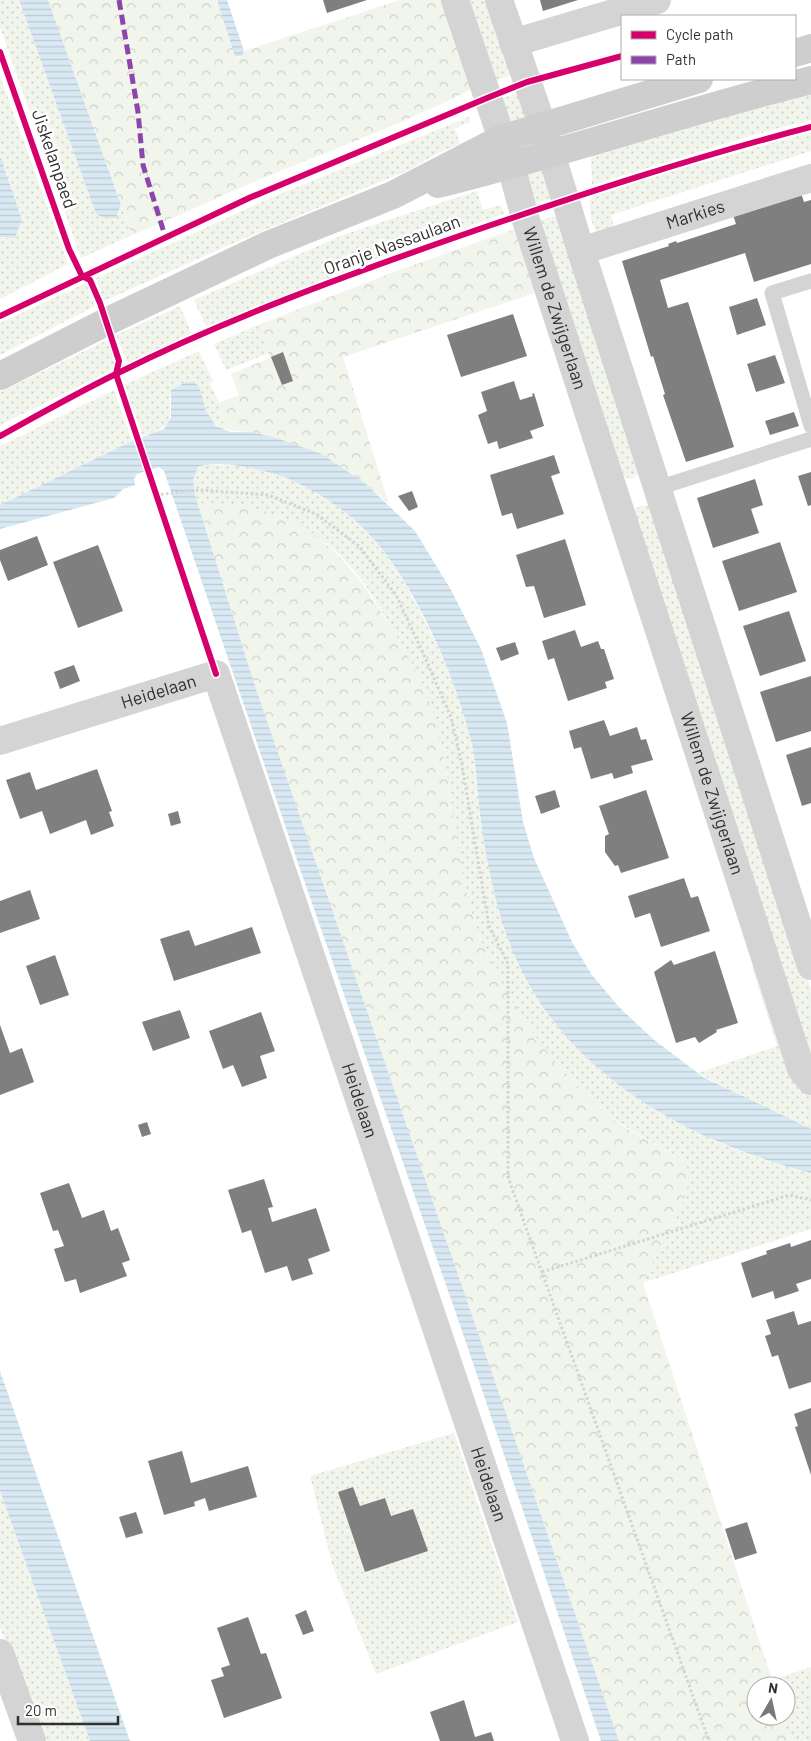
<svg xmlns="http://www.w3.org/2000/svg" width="811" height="1741" viewBox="0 0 811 1741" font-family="Barlow,sans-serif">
  <defs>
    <pattern id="grass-dots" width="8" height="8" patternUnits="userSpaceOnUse" patternTransform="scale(1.25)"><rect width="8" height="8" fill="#f1f5ec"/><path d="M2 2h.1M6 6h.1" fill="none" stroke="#cfd2cb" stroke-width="1.8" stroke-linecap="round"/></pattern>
    <pattern id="forest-crowns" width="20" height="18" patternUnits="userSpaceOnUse" patternTransform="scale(1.25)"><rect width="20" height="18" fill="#f1f5ec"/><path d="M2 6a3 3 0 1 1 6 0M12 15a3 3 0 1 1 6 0" fill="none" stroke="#cfd2cb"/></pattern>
    <pattern id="water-rules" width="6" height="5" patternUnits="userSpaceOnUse" patternTransform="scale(1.25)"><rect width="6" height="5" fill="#d9e9f3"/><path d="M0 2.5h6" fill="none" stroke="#bbc8d1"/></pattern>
  </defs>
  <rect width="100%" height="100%" fill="#fff"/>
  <g fill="url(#grass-dots)">
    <path d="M0 0H19L96 214H119L121 205 132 235 81 258 0 27Z"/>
    <path d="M464 0H491L515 74 491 82Z"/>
    <path d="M0 76 68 264 0 299V237L15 238 22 220 0 156Z"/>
    <path d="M811 90V120L750 136 592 185 591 154Z"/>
    <path d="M521 92 530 120 505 129 495 101Z"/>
    <path d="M469 117 471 122 455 128 460 144 436 154 411 169 229 245 104 301 96 278 275 196Z"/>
    <path d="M811 132V151L611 215 615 233 599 236C591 223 588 213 591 197L666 173Z"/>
    <path d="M546 169 556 197 529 206 520 177Z"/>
    <path d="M477 191 483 210 501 205 504 214 378 258 206 327 194 300 343 235Z"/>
    <path d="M561 214 639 473 632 479 620 476 535 222Z"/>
    <path d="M86 283 95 306 0 355V323Z"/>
    <path d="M180 306 192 334 129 363 126 360 116 335Z"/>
    <path d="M258 325 269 353 226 370 214 344Z"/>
    <path d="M107 340 116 363 114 369 0 425V392Z"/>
    <path d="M199 351 213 381 210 383 219 403 223 429C206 421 202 402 199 386 187 378 180 387 170 394 169 425 176 425 143 436L124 385Z"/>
    <path d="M114 390 132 441 0 505V446Z"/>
    <path d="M202 465C263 460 331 490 371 536 398 567 417 604 435 641 450 674 465 711 472 747 476 770 477 794 480 818 483 836 488 855 492 873 502 914 510 952 531 989 560 1039 601 1063 646 1096 662 1107 678 1122 696 1131 732 1151 772 1163 811 1173V1229L642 1283 673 1223 682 1201 687 1164C666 1148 641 1138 619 1122 562 1084 519 1022 490 961 457 894 455 808 440 736 431 698 414 664 393 631 383 613 373 595 360 578 322 527 261 500 198 504 194 491 188 474 202 465Z"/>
    <path d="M650 505 656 512 811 989V1056L633 511 640 506Z"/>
    <path d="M759 965 807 1092 811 1095V1129L801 1126 698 1073 777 1046 752 967Z"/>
    <path d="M454 1433 518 1622 376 1674 332 1564 310 1476Z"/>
    <path d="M0 1491 90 1741H40L0 1627Z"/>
    <path d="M811 1667V1741H790L782 1716H786V1686H774L772 1680Z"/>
  </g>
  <g fill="url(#forest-crowns)">
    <path d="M48 0H217L237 57 242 56 244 51 400 0H446L474 88C407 122 337 148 268 176 222 195 178 217 132 235Z"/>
    <path d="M520 227 541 291 343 357 389 504 366 484 322 454 247 432 223 429 219 403 239 395 231 374 270 358 258 325 391 273Z"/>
    <path d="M213 503C307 508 346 553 392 629 413 663 431 697 440 736 455 807 458 896 490 961 521 1023 562 1078 616 1121 638 1138 665 1147 687 1164 687 1170 689 1178 688 1184 684 1212 655 1255 643 1283L774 1686H756V1716H782L790 1741H619L256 689 198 504Z"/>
  </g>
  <g fill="url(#water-rules)">
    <path d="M19 0H48L121 205 116 218H104L96 214Z"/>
    <path d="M217 0H227L244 51 242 56H235Z"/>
    <path d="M0 156 22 220 15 238 0 237Z"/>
    <path d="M186 382H193L199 386 206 411 216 426 231 432H247L270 436 322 454 366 484 415 531 451 590 481 649 507 723 523 822 534 858 572 942 592 975 619 1007 653 1039 703 1077 811 1129V1173C711 1147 611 1099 548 1014 506 958 491 889 481 822 477 796 477 770 472 745 457 679 415 583 369 534 347 510 318 492 289 479 270 471 217 458 198 467L193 480 195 495 256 689 619 1741H601L460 1325 300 869 164 471 159 467 137 474 134 479 135 485 123 489 114 498 0 529V505L132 441 164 429 171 418V390Z"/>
    <path d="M0 1371 130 1741H90L0 1491Z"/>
  </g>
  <g fill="#7f7f7f">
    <path d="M323 0H367L327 13Z"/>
    <path d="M540 0H578L543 11Z"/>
    <path d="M801 193 804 202 811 200V264L754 282 745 253 660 280 668 308 688 302 734 447 686 462 663 395 665 394 653 356 651 357 622 261 669 246 668 244 676 241 677 243 736 224 733 215Z"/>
    <path d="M757 298 766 325 737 335 729 307Z"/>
    <path d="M513 314 527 356 461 377 447 335Z"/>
    <path d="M283 352 293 381 282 385 271 357Z"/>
    <path d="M775 355 785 383 756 392 747 364Z"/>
    <path d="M514 381 520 400 533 396 532 394 534 393 544 426 530 431 533 438 499 449 497 441 488 444 478 415 487 411 481 392Z"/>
    <path d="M794 412 799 426 770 435 765 421Z"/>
    <path d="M554 455 560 473 551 476 564 514 517 529 512 513 502 516 490 475Z"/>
    <path d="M811 472V505L808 506 798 476Z"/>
    <path d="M755 479 763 505 751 509 759 533 713 548 697 498Z"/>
    <path d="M412 491 418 507 409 511 398 496Z"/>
    <path d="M37 536 48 565 8 581 0 560V550Z"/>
    <path d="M565 539 586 605 544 618 534 586 526 587 516 555Z"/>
    <path d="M780 542 797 592 739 611 722 561Z"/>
    <path d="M98 545 123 611 78 628 53 562Z"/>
    <path d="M789 611 806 661 760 676 743 626Z"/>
    <path d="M575 630 581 647 598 641 601 649H604L614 679 605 682 607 688 568 701 554 658 548 660 542 641Z"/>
    <path d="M515 642 519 654 501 661 496 648Z"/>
    <path d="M74 665 80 681 60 689 54 672Z"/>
    <path d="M811 676V731L776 742 760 692Z"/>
    <path d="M604 720 610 736 637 727 641 740 646 739 653 760 631 766 633 773 614 779 612 773 591 779 581 747 574 749 569 731Z"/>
    <path d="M811 747V803L802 806 786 755Z"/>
    <path d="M97 769 112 811 109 812 114 826 91 835 86 820 50 834 42 811 20 819 6 780 30 772 36 790Z"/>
    <path d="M555 790 560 807 541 814 535 796Z"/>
    <path d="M646 790 669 858 621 873 618 865 615 866 605 852V836L609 834 599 806Z"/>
    <path d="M178 811 181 823 171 826 168 814Z"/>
    <path d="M684 878 691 898 698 896 710 931 661 947 650 913 635 918 628 896Z"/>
    <path d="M30 890 40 919 0 933V901Z"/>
    <path d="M252 927 261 953 174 981 160 939 189 930 195 946Z"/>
    <path d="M715 951 738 1023 716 1030 717 1032 699 1043 695 1037 676 1043 654 972 671 960 674 965Z"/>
    <path d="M55 955 69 995 40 1005 26 966Z"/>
    <path d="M180 1010 190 1038 153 1051 142 1022Z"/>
    <path d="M261 1012 275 1051 260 1056 267 1078 242 1087 233 1065 223 1069 209 1031Z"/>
    <path d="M0 1025 10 1053 22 1048 34 1082 0 1095Z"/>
    <path d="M147 1122 151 1134 142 1137 138 1125Z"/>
    <path d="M264 1179 273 1207 268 1208 272 1222 316 1208 330 1251 308 1259 313 1274 292 1281 287 1266 265 1273 251 1230 242 1233 228 1190Z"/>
    <path d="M69 1183 82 1218 104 1210 111 1231 118 1228 130 1260 122 1263 127 1276 80 1293 76 1279 65 1282 54 1249 64 1246 58 1230 53 1231 40 1193Z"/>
    <path d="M811 1240V1279L796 1284 799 1291 775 1299 773 1291 752 1298 741 1263 767 1254 766 1251 790 1243 791 1247Z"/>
    <path d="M794 1311 798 1325 811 1321V1382L789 1389 778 1355 772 1357 765 1336 771 1334 766 1320Z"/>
    <path d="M811 1408V1475L795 1427 798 1426 794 1414Z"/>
    <path d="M182 1451 191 1483 248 1466 257 1497 209 1511 205 1498 194 1502 195 1506 164 1515 148 1461Z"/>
    <path d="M353 1487 360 1506 385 1498 391 1516 413 1509 428 1551 365 1572 338 1492Z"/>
    <path d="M136 1512 143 1533 126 1538 119 1517Z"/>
    <path d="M747 1522 757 1553 735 1560 725 1529Z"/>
    <path d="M306 1610 314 1631 303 1635 295 1615Z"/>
    <path d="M248 1617 261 1654 266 1653 282 1698 224 1718 211 1680 224 1676 221 1668 230 1665 217 1628Z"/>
    <path d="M464 1700 475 1737 491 1732 494 1741H440L430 1712Z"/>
  </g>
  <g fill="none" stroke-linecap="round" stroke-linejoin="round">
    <g stroke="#d4d4d4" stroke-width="3" stroke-dasharray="2.5 2.5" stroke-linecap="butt">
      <path d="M156 495 200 490 268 495 316 514 359 546 396 595 423 653 451 717 462 765 489 926 508 964V1177L709 1741"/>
      <path d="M542 1272 789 1195 811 1200"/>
    </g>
    <g stroke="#d4d4d4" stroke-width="15">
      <path d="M811 281 772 293 811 426"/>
      <path d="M658 488 811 439"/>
    </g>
    <g stroke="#d4d4d4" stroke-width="28">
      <path id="s1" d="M455 0 511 166 524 214 796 1053 801 1069 811 1081"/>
      <path d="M499 0 543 127 581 251 811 966"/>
      <path d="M513 43 657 0"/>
      <path id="s2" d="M581 251 811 178"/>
      <path id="s3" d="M0 741 216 674 575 1741"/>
      <path d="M0 1653 32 1741"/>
    </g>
    <g stroke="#cecece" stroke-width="28">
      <path d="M795 53 811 48"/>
      <path d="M438 184C564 153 686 111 811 80"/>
      <path d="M0 376 106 322 268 245 393 195 501 139 699 79"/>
    </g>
    <path stroke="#8e44ad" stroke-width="5" stroke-dasharray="10 5" stroke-linecap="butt" d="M119 0 138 112 143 165 165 236"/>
    <defs>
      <g id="cycleway">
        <path d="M0 52 69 249 82 276 90 280 100 303 119 361 116 374 216 674"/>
        <path d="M0 316 249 198 487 98 527 82 622 56"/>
        <path d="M0 436C38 415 77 393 116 374 228 318 347 275 465 234 579 195 694 157 811 127"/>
      </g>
    </defs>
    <use href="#cycleway" stroke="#fff" stroke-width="9"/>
    <use href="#cycleway" stroke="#d6006c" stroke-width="6"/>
  </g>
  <g text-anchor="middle" stroke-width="5" stroke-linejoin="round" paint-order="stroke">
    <g font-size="18" fill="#303030" stroke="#fff">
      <text transform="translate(54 159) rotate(71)" y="6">Jiskelanpaed</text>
      <text dy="6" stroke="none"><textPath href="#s2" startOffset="120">Markies</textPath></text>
      <text transform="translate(392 245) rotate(-20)" y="6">Oranje Nassaulaan</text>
      <text dy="6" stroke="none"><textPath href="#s1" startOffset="324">Willem de Zwijgerlaan</textPath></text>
      <text dy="6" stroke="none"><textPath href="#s3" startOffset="166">Heidelaan</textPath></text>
      <text dy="6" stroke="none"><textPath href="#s1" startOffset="834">Willem de Zwijgerlaan</textPath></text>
      <text dy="6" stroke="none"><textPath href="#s3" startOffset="676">Heidelaan</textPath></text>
      <text dy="6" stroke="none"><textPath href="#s3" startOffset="1081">Heidelaan</textPath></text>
    </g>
  </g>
  <rect x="621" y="15" width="175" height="65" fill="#ffffff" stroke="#acacac"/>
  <rect x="631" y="31" width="25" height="8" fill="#d6006c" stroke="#acacac"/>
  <text x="666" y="40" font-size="15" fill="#303030">Cycle path</text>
  <rect x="631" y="56" width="25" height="8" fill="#8e44ad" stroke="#acacac"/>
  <text x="666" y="65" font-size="15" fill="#303030">Path</text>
  <g transform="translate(771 1701) rotate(9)"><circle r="24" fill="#ffffff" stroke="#acacac"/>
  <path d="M0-4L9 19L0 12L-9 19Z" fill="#787878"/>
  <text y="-8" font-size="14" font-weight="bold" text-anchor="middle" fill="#303030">N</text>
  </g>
  <path d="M18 1716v8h100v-8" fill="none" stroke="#303030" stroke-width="2.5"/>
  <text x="25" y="1716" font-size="15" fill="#303030" stroke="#ffffff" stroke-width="4" paint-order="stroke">20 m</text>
</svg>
